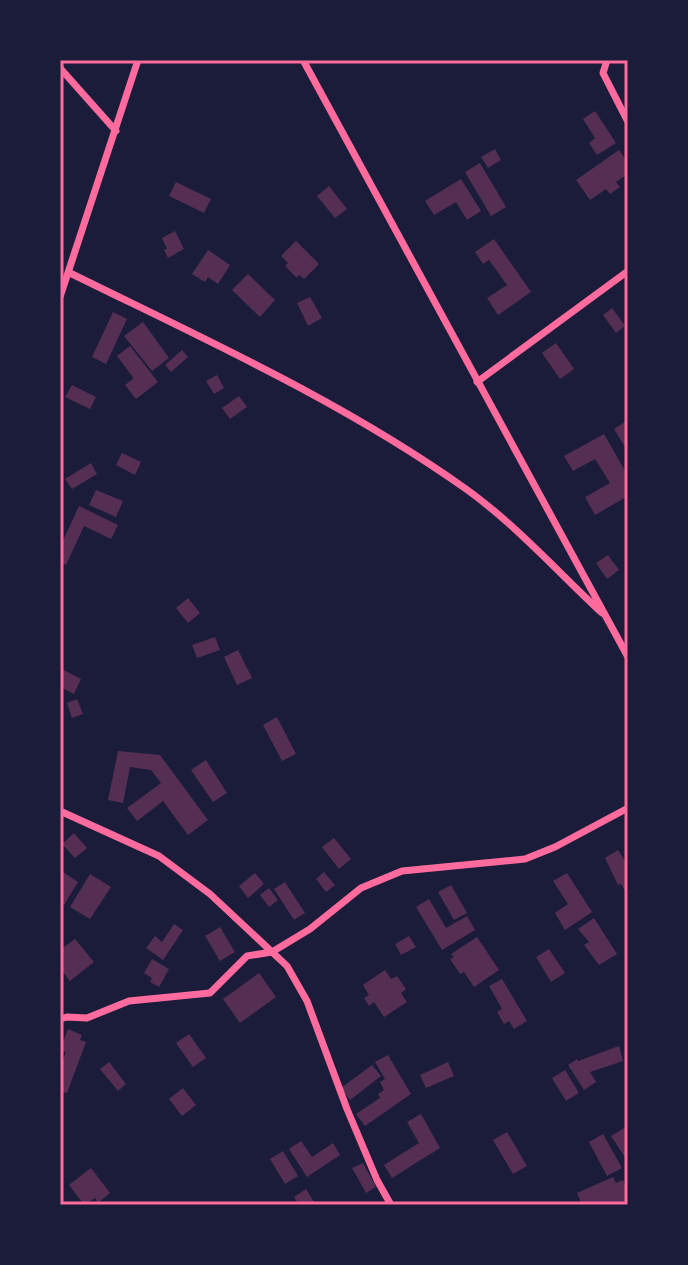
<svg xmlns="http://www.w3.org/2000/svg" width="688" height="1265" viewBox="0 0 688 1265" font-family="Merriweather,serif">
  <rect width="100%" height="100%" fill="#1b1b3a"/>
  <g fill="#542f53">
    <path d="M595 111 616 143 597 155 589 143 595 138 583 119Z"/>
    <path d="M495 149 501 160 488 168 481 157Z"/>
    <path d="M619 150 628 163V174L616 182 620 187 610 194 606 189 590 200 576 180Z"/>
    <path d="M480 163 506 207 491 216 465 172Z"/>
    <path d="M461 179 481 211 467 220 456 202 434 215 425 201Z"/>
    <path d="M176 182 211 199 204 213 169 196Z"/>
    <path d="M329 186 347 209 335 218 317 196Z"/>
    <path d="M175 231 184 249 168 258 164 250 167 249 162 238Z"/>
    <path d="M494 239 531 292 498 315 487 298 507 285 489 260 483 264 475 252Z"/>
    <path d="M296 241 319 264 304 279 299 275 297 278 285 266 288 263 281 256Z"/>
    <path d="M208 250 230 265 218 284 208 277 205 282 192 274Z"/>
    <path d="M248 274 275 300 260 317 232 290Z"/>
    <path d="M310 297 322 318 308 326 297 303Z"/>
    <path d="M612 308 625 326 616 333 603 315Z"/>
    <path d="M113 312 127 319 106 364 92 357Z"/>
    <path d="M143 322 169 358 152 371 124 336Z"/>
    <path d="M556 343 574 369 560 379 542 353Z"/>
    <path d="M130 346 158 382 136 399 125 385 133 379 132 376 117 356Z"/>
    <path d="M182 350 188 357 171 372 165 365Z"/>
    <path d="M217 375 224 388 214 394 206 381Z"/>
    <path d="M72 385 96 397 90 409 65 397Z"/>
    <path d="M239 396 247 407 230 419 222 408Z"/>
    <path d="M628 420V452L614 429Z"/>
    <path d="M604 434 628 476V496L595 515 585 497 610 483 595 459 573 471 564 456Z"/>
    <path d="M122 453 141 462 135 475 116 465Z"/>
    <path d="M91 463 97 474 72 489 65 479Z"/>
    <path d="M96 490 123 501 116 517 89 505Z"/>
    <path d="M79 506 118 525 111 539 84 526 66 565 60 562V547Z"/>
    <path d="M608 555 619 570 607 579 596 563Z"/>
    <path d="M188 598 200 613 188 623 176 608Z"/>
    <path d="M215 637 220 650 197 658 192 645Z"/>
    <path d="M238 650 252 678 237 685 224 657Z"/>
    <path d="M60 668 81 679 74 694 60 687Z"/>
    <path d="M77 699 83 714 72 718 67 703Z"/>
    <path d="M277 717 296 754 282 761 263 725Z"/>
    <path d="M118 751 160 755 208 820 188 835 163 801 137 821 127 808 161 783 151 770 130 767 123 803 108 800Z"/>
    <path d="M206 760 227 793 213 802 191 770Z"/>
    <path d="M74 833 87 848 75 858 62 844Z"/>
    <path d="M334 838 351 859 339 869 322 847Z"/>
    <path d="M618 850 628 866V896L621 884 618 885 605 858Z"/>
    <path d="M63 872 78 882 64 905 60 903V877Z"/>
    <path d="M324 872 335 885 326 892 316 879Z"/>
    <path d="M255 873 264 884 248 898 239 886Z"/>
    <path d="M567 873 592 912 565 930 555 913 568 904 553 881Z"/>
    <path d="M90 874 111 887 90 919 70 907Z"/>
    <path d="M285 882 305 913 294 920 274 889Z"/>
    <path d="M451 885 467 913 454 920 438 892Z"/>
    <path d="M269 888 278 900 269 907 260 895Z"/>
    <path d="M429 899 446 928 467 916 475 930 442 950 416 907Z"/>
    <path d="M594 918 617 954 599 965 584 945 589 942 578 929Z"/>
    <path d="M174 924 183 930 163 960 146 948 155 936 162 942Z"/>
    <path d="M220 927 235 952 220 961 205 936Z"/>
    <path d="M409 936 416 947 401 955 395 944Z"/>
    <path d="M477 937 499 970 474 987 464 972 460 974 450 959 454 957 451 954Z"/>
    <path d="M75 939 94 962 70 981 60 968V950Z"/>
    <path d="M549 949 565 973 551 982 536 957Z"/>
    <path d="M152 959 169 969 159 987 150 982 152 978 144 973Z"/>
    <path d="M385 970 391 979 397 976 406 989 401 993 407 1002 384 1017 374 1002 369 1006 364 998 369 995 363 985Z"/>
    <path d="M259 973 276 997 240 1023 223 999Z"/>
    <path d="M502 979 527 1021 514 1029 509 1021 504 1024 497 1012 502 1009 489 986Z"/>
    <path d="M68 1029 82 1035 80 1040 86 1042 67 1093 60 1091V1067L66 1052 60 1050Z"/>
    <path d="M189 1034 206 1058 193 1067 176 1043Z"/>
    <path d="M619 1046 623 1061 590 1072 596 1082 584 1090 568 1065 577 1059 578 1061Z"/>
    <path d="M388 1055 411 1094 365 1126 356 1114 380 1098 378 1094 384 1090 380 1082 385 1079 375 1062Z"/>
    <path d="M109 1062 126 1084 118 1091 100 1069Z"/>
    <path d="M448 1062 454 1076 426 1088 420 1075Z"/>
    <path d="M372 1065 381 1076 350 1100 341 1088Z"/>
    <path d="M565 1070 579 1093 566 1101 552 1078Z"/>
    <path d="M183 1088 196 1105 182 1116 169 1099Z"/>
    <path d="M421 1114 440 1148 392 1178 384 1165 419 1143 407 1122Z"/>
    <path d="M624 1128 628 1134V1162L611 1136Z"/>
    <path d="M507 1132 527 1166 513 1174 493 1140Z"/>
    <path d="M603 1134 622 1168 607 1176 589 1142Z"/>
    <path d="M301 1141 312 1157 333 1143 340 1155 307 1177 289 1149Z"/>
    <path d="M283 1151 298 1176 285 1184 270 1159Z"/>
    <path d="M363 1163 376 1187 366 1193 352 1168Z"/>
    <path d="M91 1168 110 1193 98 1203 95 1198 84 1205 69 1185Z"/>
    <path d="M613 1177 616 1183 623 1180 628 1192V1201L619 1205H582L577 1193Z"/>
    <path d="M306 1189 316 1205H299L294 1197Z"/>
  </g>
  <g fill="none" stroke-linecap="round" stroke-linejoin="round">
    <g stroke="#ff6b9d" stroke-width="7">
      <path d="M303 60 628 657"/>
      <path d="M607 60 603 73 628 122"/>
      <path d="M60 68 116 131"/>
      <path d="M70 273C204 339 344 402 466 489 515 524 558 572 602 613"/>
      <path d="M60 297 138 60"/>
      <path d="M477 382 628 271"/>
      <path d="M60 811 159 856 210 894 287 966 307 1001 347 1109 377 1180 391 1205"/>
      <path d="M60 1019 67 1017 87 1018 129 1001 210 993 247 956 272 952 310 929 361 888 402 871 525 859 555 847 628 808"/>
    </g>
  </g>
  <rect width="688" height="1265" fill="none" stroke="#1b1b3a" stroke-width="124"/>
  <rect x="62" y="62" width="564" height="1141" fill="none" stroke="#ff6b9d" stroke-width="3"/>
</svg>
